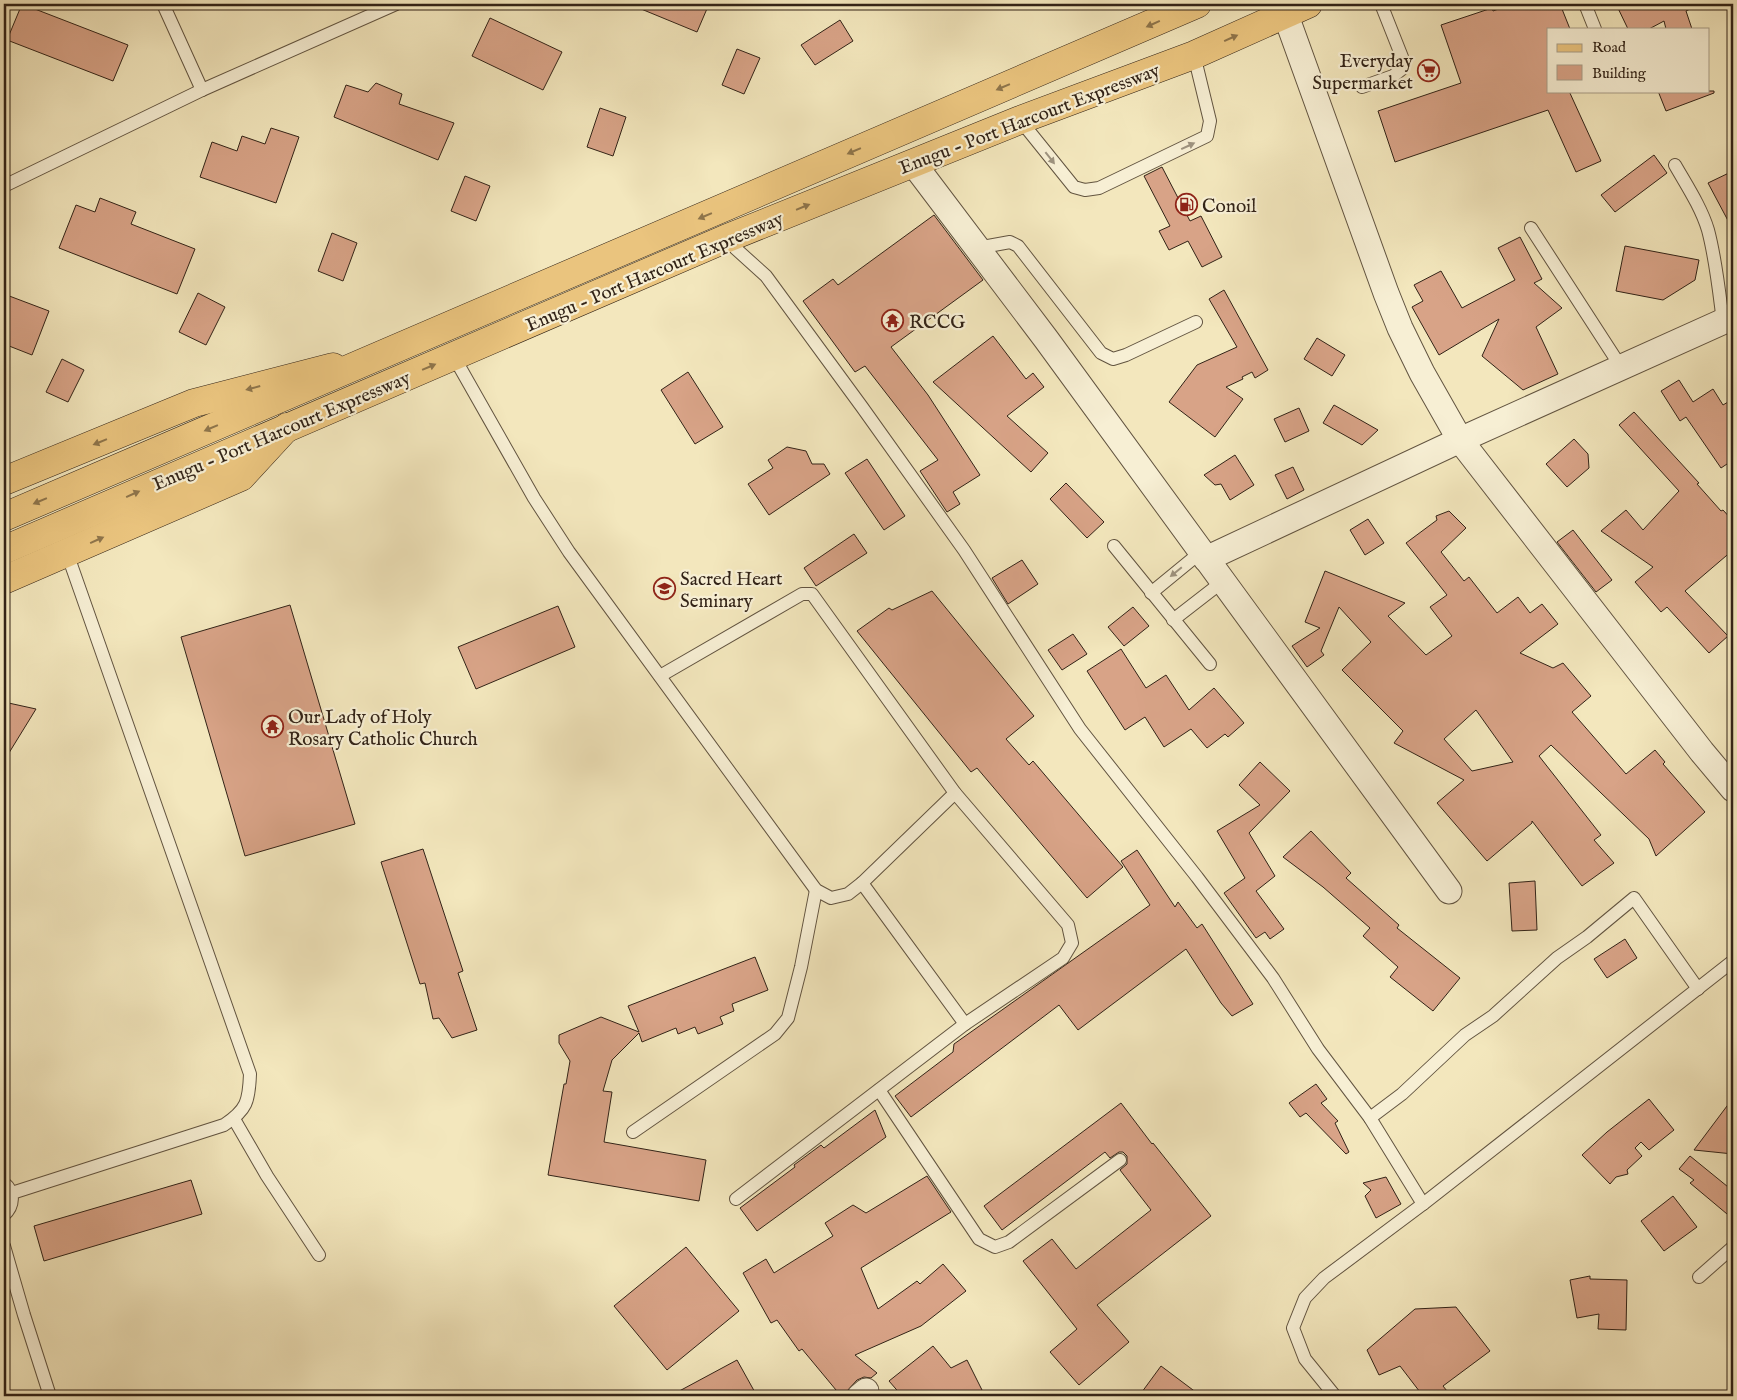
<svg xmlns="http://www.w3.org/2000/svg" width="1737" height="1400" viewBox="0 0 1737 1400" font-family="'IM FELL English',serif">
  <rect width="100%" height="100%" fill="#f3e7bd"/>
  <filter id="stains"><feTurbulence type="fractalNoise" baseFrequency=".004" numOctaves="4"/><feColorMatrix values="0 0 0 0 .2 0 0 0 0 .09 0 0 0 0 .02 0 0 0 .5 -.17"/></filter>
  <radialGradient id="worn" r=".72"><stop offset=".6" stop-color="#630" stop-opacity="0"/><stop offset="1" stop-color="#630" stop-opacity=".3"/></radialGradient>
  <g fill="#d8a387" stroke="#322317" fill-rule="evenodd">
    <path d="M22 4 128 45 113 81 7 40Z"/>
    <path d="M629 4H709L697 32Z"/>
    <path d="M1512 4H1560L1570 29H1548V91H1569L1601 161 1576 172 1548 110 1395 162 1378 111 1461 83 1441 25 1492 8 1493 11Z"/>
    <path d="M1616 4H1700L1686 11 1692 29H1666L1664 21 1649 29H1628Z"/>
    <path d="M490 18 562 52 543 90 472 56Z"/>
    <path d="M840 20 853 41 815 65 801 45Z"/>
    <path d="M737 49 760 58 744 94 722 85Z"/>
    <path d="M376 83 402 94 399 104 454 123 438 160 334 117 346 85 368 92Z"/>
    <path d="M1658 91H1714V93L1666 111Z"/>
    <path d="M600 108 626 117 613 156 587 147Z"/>
    <path d="M271 128 299 137 276 203 200 177 212 142 237 151 242 136 265 144Z"/>
    <path d="M1654 155 1667 173 1615 212 1601 195Z"/>
    <path d="M1162 167 1190 221 1201 216 1222 257 1202 267 1188 241 1169 250 1159 231 1170 226 1144 176Z"/>
    <path d="M1733 171V230L1708 183Z"/>
    <path d="M465 176 490 186 476 221 451 211Z"/>
    <path d="M100 198 136 212 131 224 195 249 177 294 59 248 76 205 95 212Z"/>
    <path d="M934 215 983 280 891 347 928 395 980 475 953 492 960 504 947 512 920 471 938 460 865 366 855 372 803 301 833 279 838 285Z"/>
    <path d="M332 233 357 243 343 281 318 271Z"/>
    <path d="M1520 237 1542 279 1534 283 1562 308 1536 327 1558 374 1523 390 1482 356 1499 319 1439 355 1412 307 1423 301 1414 285 1441 271 1462 308 1515 280 1498 248Z"/>
    <path d="M1625 246 1699 260 1695 280 1663 300 1616 291Z"/>
    <path d="M1224 290 1268 370 1255 378 1252 372 1242 377 1243 379 1226 387 1243 399 1215 437 1169 402 1197 365 1237 347 1209 299Z"/>
    <path d="M198 293 225 307 206 345 179 332Z"/>
    <path d="M4 294 49 311 32 355 4 344Z"/>
    <path d="M993 336 1026 379 1033 373 1044 387 1007 416 1048 453 1031 472 933 382Z"/>
    <path d="M1317 338 1345 355 1332 376 1304 359Z"/>
    <path d="M62 359 84 370 68 402 46 392Z"/>
    <path d="M688 372 723 427 695 444 661 390Z"/>
    <path d="M1679 380 1693 402 1713 389 1723 405 1733 399V460L1721 468 1686 417 1680 421 1661 391Z"/>
    <path d="M1334 405 1378 430 1362 445 1323 423Z"/>
    <path d="M1299 408 1309 431 1285 442 1274 419Z"/>
    <path d="M1634 412 1699 483 1697 484 1721 511 1723 510 1733 521V550L1685 591 1728 636 1709 653 1667 607 1661 612 1635 582 1653 567 1601 531 1626 510 1643 530 1679 491 1619 425Z"/>
    <path d="M1574 439 1588 454 1589 468 1567 487 1546 464Z"/>
    <path d="M787 447 806 451 812 464H824L830 474 769 515 748 484 773 468 768 460Z"/>
    <path d="M1235 455 1254 485 1230 500 1221 484 1215 485 1204 475Z"/>
    <path d="M867 459 905 516 884 530 845 473Z"/>
    <path d="M1293 467 1304 490 1287 499 1275 475Z"/>
    <path d="M1066 483 1104 522 1087 538 1050 499Z"/>
    <path d="M1449 511 1466 528 1441 552 1464 581 1469 577 1497 613 1518 597 1530 613 1542 604 1558 624 1520 653 1553 668 1563 663 1591 696 1572 712 1626 774 1655 750 1665 762 1663 764 1705 812 1656 856 1649 839 1551 745 1539 756 1601 835 1594 840 1614 863 1582 886 1532 821V823L1487 861 1437 803 1464 780 1394 743 1403 731 1342 670 1371 642 1339 607 1321 651 1324 655 1307 667 1292 646 1320 628 1305 622 1325 571 1405 603 1388 616 1426 655 1452 636 1430 607 1447 595 1406 543 1437 520 1436 516ZM1476 710 1513 762 1472 771 1444 739Z"/>
    <path d="M1368 519 1384 543 1365 555 1350 530Z"/>
    <path d="M1573 530 1612 580 1596 592 1557 542Z"/>
    <path d="M854 534 867 553 816 586 804 568Z"/>
    <path d="M1022 560 1038 584 1008 604 992 578Z"/>
    <path d="M932 591 1034 716 1006 739 1029 765 1033 761 1123 867 1087 898 977 768 971 772 857 631 889 608 892 610Z"/>
    <path d="M290 605 355 824 245 856 181 637Z"/>
    <path d="M558 606 575 647 476 689 458 647Z"/>
    <path d="M1133 607 1149 626 1124 646 1108 627Z"/>
    <path d="M1073 634 1087 654 1062 670 1048 650Z"/>
    <path d="M1121 649 1146 688 1166 675 1189 710 1214 688 1244 723 1228 737 1225 734 1207 748 1191 729 1164 747 1145 717 1125 730 1087 671Z"/>
    <path d="M4 702 36 709 4 761Z"/>
    <path d="M1260 762 1290 791 1249 833 1275 876 1256 891 1284 929 1270 939 1265 932 1256 938 1224 893 1245 878 1217 831 1260 805 1239 785Z"/>
    <path d="M1311 831 1351 873 1346 878 1399 925 1397 928 1460 978 1433 1011 1390 977 1398 967 1363 936 1370 928 1323 887 1283 857Z"/>
    <path d="M423 849 463 971 458 973 477 1030 452 1038 439 1018 433 1019 425 983 420 984 381 862Z"/>
    <path d="M1137 850 1175 907 1178 902 1197 928 1202 924 1253 1004 1232 1016 1221 1003 1186 949 1078 1030 1059 1005 911 1117 895 1096 953 1052 954 1044 1150 905 1121 861Z"/>
    <path d="M1535 881 1537 930 1512 931 1509 883Z"/>
    <path d="M1625 939 1637 958 1607 978 1594 959Z"/>
    <path d="M755 957 768 990 732 1004 734 1011 720 1017 723 1024 698 1034 695 1027 678 1034 676 1028 642 1042 639 1033 612 1060 603 1091 612 1092 604 1142 706 1160 699 1201 548 1175 564 1084H566L570 1061 559 1043V1035L601 1017 639 1032 628 1006Z"/>
    <path d="M1316 1084 1327 1099 1321 1103 1338 1121 1335 1123 1349 1152 1346 1154 1306 1113 1300 1117 1289 1103Z"/>
    <path d="M1733 1098V1154L1694 1150Z"/>
    <path d="M1649 1099 1674 1130 1649 1150 1641 1142 1635 1148 1642 1156 1627 1170 1628 1174 1616 1177 1610 1184 1582 1155 1607 1132Z"/>
    <path d="M1121 1103 1152 1144 1153 1143 1211 1216 1097 1305 1129 1342 1079 1385 1050 1352 1077 1329 1023 1261 1052 1239 1076 1269 1151 1210 1120 1170 1127 1164V1156L1123 1152H1119L1110 1158 1105 1152 1002 1230 984 1206Z"/>
    <path d="M875 1110 886 1137 757 1231 740 1208 795 1167 794 1165 821 1145 824 1148Z"/>
    <path d="M1690 1156 1733 1191V1219L1690 1183 1694 1180 1679 1169Z"/>
    <path d="M927 1176 951 1212 861 1268 878 1309 917 1281 920 1284 943 1264 966 1291 921 1326 855 1355 877 1373 871 1378 864 1377 857 1380 847 1391 846 1396H841L802 1349 799 1351 777 1320 771 1323 743 1273 766 1259 774 1273 833 1236 825 1223 853 1205 866 1213Z"/>
    <path d="M1386 1177 1401 1204 1376 1218 1365 1196 1371 1190 1363 1183Z"/>
    <path d="M191 1180 202 1214 44 1261 34 1226Z"/>
    <path d="M1673 1196 1697 1227 1664 1251 1641 1221Z"/>
    <path d="M686 1247 739 1311 667 1370 614 1306Z"/>
    <path d="M1590 1276V1279L1627 1280 1626 1330 1598 1329 1599 1314 1577 1318 1570 1280Z"/>
    <path d="M1456 1307 1490 1351 1443 1386 1451 1396H1423L1400 1366 1379 1375 1367 1350 1415 1309Z"/>
    <path d="M933 1346 951 1368 967 1360 985 1396H902L889 1381Z"/>
    <path d="M737 1360 757 1396H670Z"/>
    <path d="M1161 1366 1201 1396H1139Z"/>
  </g>
  <g fill="none" stroke-linecap="round" stroke-linejoin="round">
    <defs>
      <g id="service">
        <path d="M163 4 202 90"/>
        <path d="M1585 4 1595 29"/>
        <path d="M1362 87 1393 76 1402 69V57L1381 4"/>
        <path d="M1020 120 1074 187 1085 190 1099 188 1207 136 1210 121 1194 55"/>
        <path d="M1675 165C1687 186 1701 207 1708 230 1716 260 1719 291 1723 322"/>
        <path d="M4 186 202 90 396 4"/>
        <path d="M1531 228 1621 367"/>
        <path d="M725 239 766 276 862 407 964 550 1080 729 1197 877 1273 978 1318 1049 1370 1118 1423 1204"/>
        <path d="M977 248 1010 242 1018 246 1101 353 1113 359 1126 355 1196 322"/>
        <path d="M454 357 534 498 569 552 816 890 831 898 848 894 862 883 955 793"/>
        <path d="M1114 546 1210 664"/>
        <path d="M1151 593 1201 552"/>
        <path d="M1173 620 1222 582"/>
        <path d="M660 676 802 594H812L955 793 1068 925 1072 943 1063 958 965 1024 736 1199"/>
        <path d="M862 883 965 1024"/>
        <path d="M879 1090 979 1239 995 1247 1009 1242 1120 1160"/>
        <path d="M1370 1118 1402 1094 1465 1035 1493 1016 1557 958 1587 937 1634 898 1698 989"/>
        <path d="M234 1119 267 1176 319 1255"/>
        <path d="M633 1132 775 1034 788 1018 801 967 816 890"/>
        <path d="M4 1183C15 1192 14 1206 4 1215"/>
        <path d="M12 1193 224 1125C247 1110 249 1101 250 1074L67 553"/>
        <path d="M4 1246 24 1315 50 1396"/>
        <path d="M1699 1277 1733 1247"/>
        <path d="M1335 1396 1305 1359 1293 1328 1305 1298 1324 1278 1423 1204 1733 961"/>
      </g>
      <g id="minor">
        <path d="M1284 4 1285 13 1386 293 1400 328 1422 373 1460 440 1702 752 1733 789"/>
        <path d="M913 163 1046 339 1449 891"/>
        <path d="M1206 559 1460 440 1733 317"/>
        <path d="M860 1396 866 1391"/>
      </g>
      <g id="primary">
        <path d="M4 481 194 403 333 367"/>
        <path d="M4 580 241 477 287 427"/>
      </g>
      <g id="trunk">
        <path d="M4 517 1197 4"/>
        <path d="M4 550 725 239 1020 120 1194 55 1308 4"/>
      </g>
    </defs>
    <use href="#service" stroke="#625440" stroke-width="14"/>
    <use href="#minor" stroke="#625440" stroke-width="27"/>
    <use href="#primary" stroke="#322317" stroke-width="29"/>
    <use href="#trunk" stroke="#322317" stroke-width="29"/>
    <use href="#service" stroke="#f7efd4" stroke-width="12"/>
    <use href="#minor" stroke="#f7efd4" stroke-width="25"/>
    <use href="#primary" stroke="#eac47e" stroke-width="28"/>
    <use href="#trunk" stroke="#eac47e" stroke-width="28"/>
  </g>
  <defs><path id="oneway-solid" d="M-6-.8H1V-3.2L6.5 0L1 3.2V.8H-6Z" transform="scale(1.25)"/></defs>
  <g fill="#8e744a">
    <use href="#oneway-solid" transform="translate(1153 24) rotate(156)"/>
    <use href="#oneway-solid" transform="translate(1231 38) rotate(-24)"/>
    <use href="#oneway-solid" transform="translate(1003 87) rotate(157)"/>
    <use href="#oneway-solid" transform="translate(854 151) rotate(157)"/>
    <use href="#oneway-solid" transform="translate(803 207) rotate(-22)"/>
    <use href="#oneway-solid" transform="translate(705 216) rotate(157)"/>
    <use href="#oneway-solid" transform="translate(429 367) rotate(-23)"/>
    <use href="#oneway-solid" transform="translate(253 388) rotate(165)"/>
    <use href="#oneway-solid" transform="translate(211 428) rotate(157)"/>
    <use href="#oneway-solid" transform="translate(100 442) rotate(158)"/>
    <use href="#oneway-solid" transform="translate(133 494) rotate(-24)"/>
    <use href="#oneway-solid" transform="translate(40 501) rotate(157)"/>
    <use href="#oneway-solid" transform="translate(97 540) rotate(-24)"/>
  </g>
  <g fill="#9e937f">
    <use href="#oneway-solid" transform="translate(1188 146) rotate(-25)"/>
    <use href="#oneway-solid" transform="translate(1050 158) rotate(52)"/>
    <use href="#oneway-solid" transform="translate(1176 572) rotate(141)"/>
  </g>
  <defs>
    <symbol id="supermarket-ring" viewBox="-11 -11 22 22"><circle r="9.5" fill="#f7efd4" stroke="#8f2418" stroke-width="1.5"/><path d="M-6-5.5h2.5l.6 2H6L4.5 2H-2.5L-4.4-4H-6ZM-1.5 3.2a1.3 1.3 0 1 0 .1 0ZM3 3.2a1.3 1.3 0 1 0 .1 0Z" fill="#8f2418"/></symbol>
    <symbol id="fuel-ring" viewBox="-11 -11 22 22"><circle r="9.5" fill="#f7efd4" stroke="#8f2418" stroke-width="1.5"/><path d="M-5.5-6h7V0h2V4h1.3V-2.5L3-4.5l.8-.8L6-3V5H2.5V1h-1V6h-7ZM-4.2-4.7v3.2H.2V-4.7Z" fill="#8f2418"/></symbol>
    <symbol id="temple-ring" viewBox="-11 -11 22 22"><circle r="9.5" fill="#f7efd4" stroke="#8f2418" stroke-width="1.5"/><path d="M0-6L5-2H3V0L6.5 2.5H4V6H1.5V3h-3V6H-4V2.5H-6.5L-3 0V-2H-5Z" fill="#8f2418"/></symbol>
    <symbol id="university-ring" viewBox="-11 -11 22 22"><circle r="9.5" fill="#f7efd4" stroke="#8f2418" stroke-width="1.5"/><path d="M0-5L7-2L0 1L-7-2ZM-4 1L0 2.5L4 1V4Q0 6-4 4Z" fill="#8f2418"/></symbol>
  </defs>
  <g fill-rule="evenodd">
    <use href="#supermarket-ring" x="1416" y="58" width="25" height="25"/>
    <use href="#fuel-ring" x="1174" y="192" width="25" height="25"/>
    <use href="#temple-ring" x="880" y="308" width="25" height="25"/>
    <use href="#university-ring" x="652" y="576" width="25" height="25"/>
    <use href="#temple-ring" x="260" y="714" width="25" height="25"/>
  </g>
  <g text-anchor="middle" stroke-width="4.5" stroke-linejoin="round" paint-order="stroke">
    <g font-size="19" fill="#322317" stroke="#f7efd4" text-anchor="start">
      <text x="1413" y="67" text-anchor="end">Everyday<tspan x="1413" dy="22">Supermarket</tspan></text>
      <text x="1202" y="212">Conoil</text>
      <text x="909" y="328">RCCG</text>
      <text x="680" y="585">Sacred Heart<tspan x="680" dy="22">Seminary</tspan></text>
      <text x="288" y="723">Our Lady of Holy<tspan x="288" dy="22">Rosary Catholic Church</tspan></text>
    </g>
    <g font-size="19" fill="#322317" stroke="#f7efd4">
      <text transform="translate(1029 118) rotate(-21)" y="7">Enugu - Port Harcourt Expressway</text>
      <text transform="translate(654 271) rotate(-23)" y="7">Enugu - Port Harcourt Expressway</text>
      <text transform="translate(281 430) rotate(-23)" y="7">Enugu - Port Harcourt Expressway</text>
    </g>
  </g>
  <rect width="1737" height="1400" fill="none" stroke="#f3e7bd" stroke-width="20"/>
  <rect x="5" y="5" width="1727" height="1390" fill="none" stroke="#322317" stroke-width="2.5"/>
  <rect x="10" y="10" width="1717" height="1380" fill="none" stroke="#322317"/>
  <rect x="1547" y="28" width="162" height="65" fill="#f7efd4" stroke="#a89d88"/>
  <rect x="1557" y="44" width="25" height="8" fill="#eac47e" stroke="#a89d88"/>
  <text x="1592" y="52" font-size="15" fill="#322317">Road</text>
  <rect x="1557" y="65" width="25" height="15" fill="#d8a387" stroke="#a89d88"/>
  <text x="1592" y="78" font-size="15" fill="#322317">Building</text>
  <rect width="100%" height="100%" filter="url(#stains)"/>
  <rect width="100%" height="100%" fill="url(#worn)"/>
</svg>
